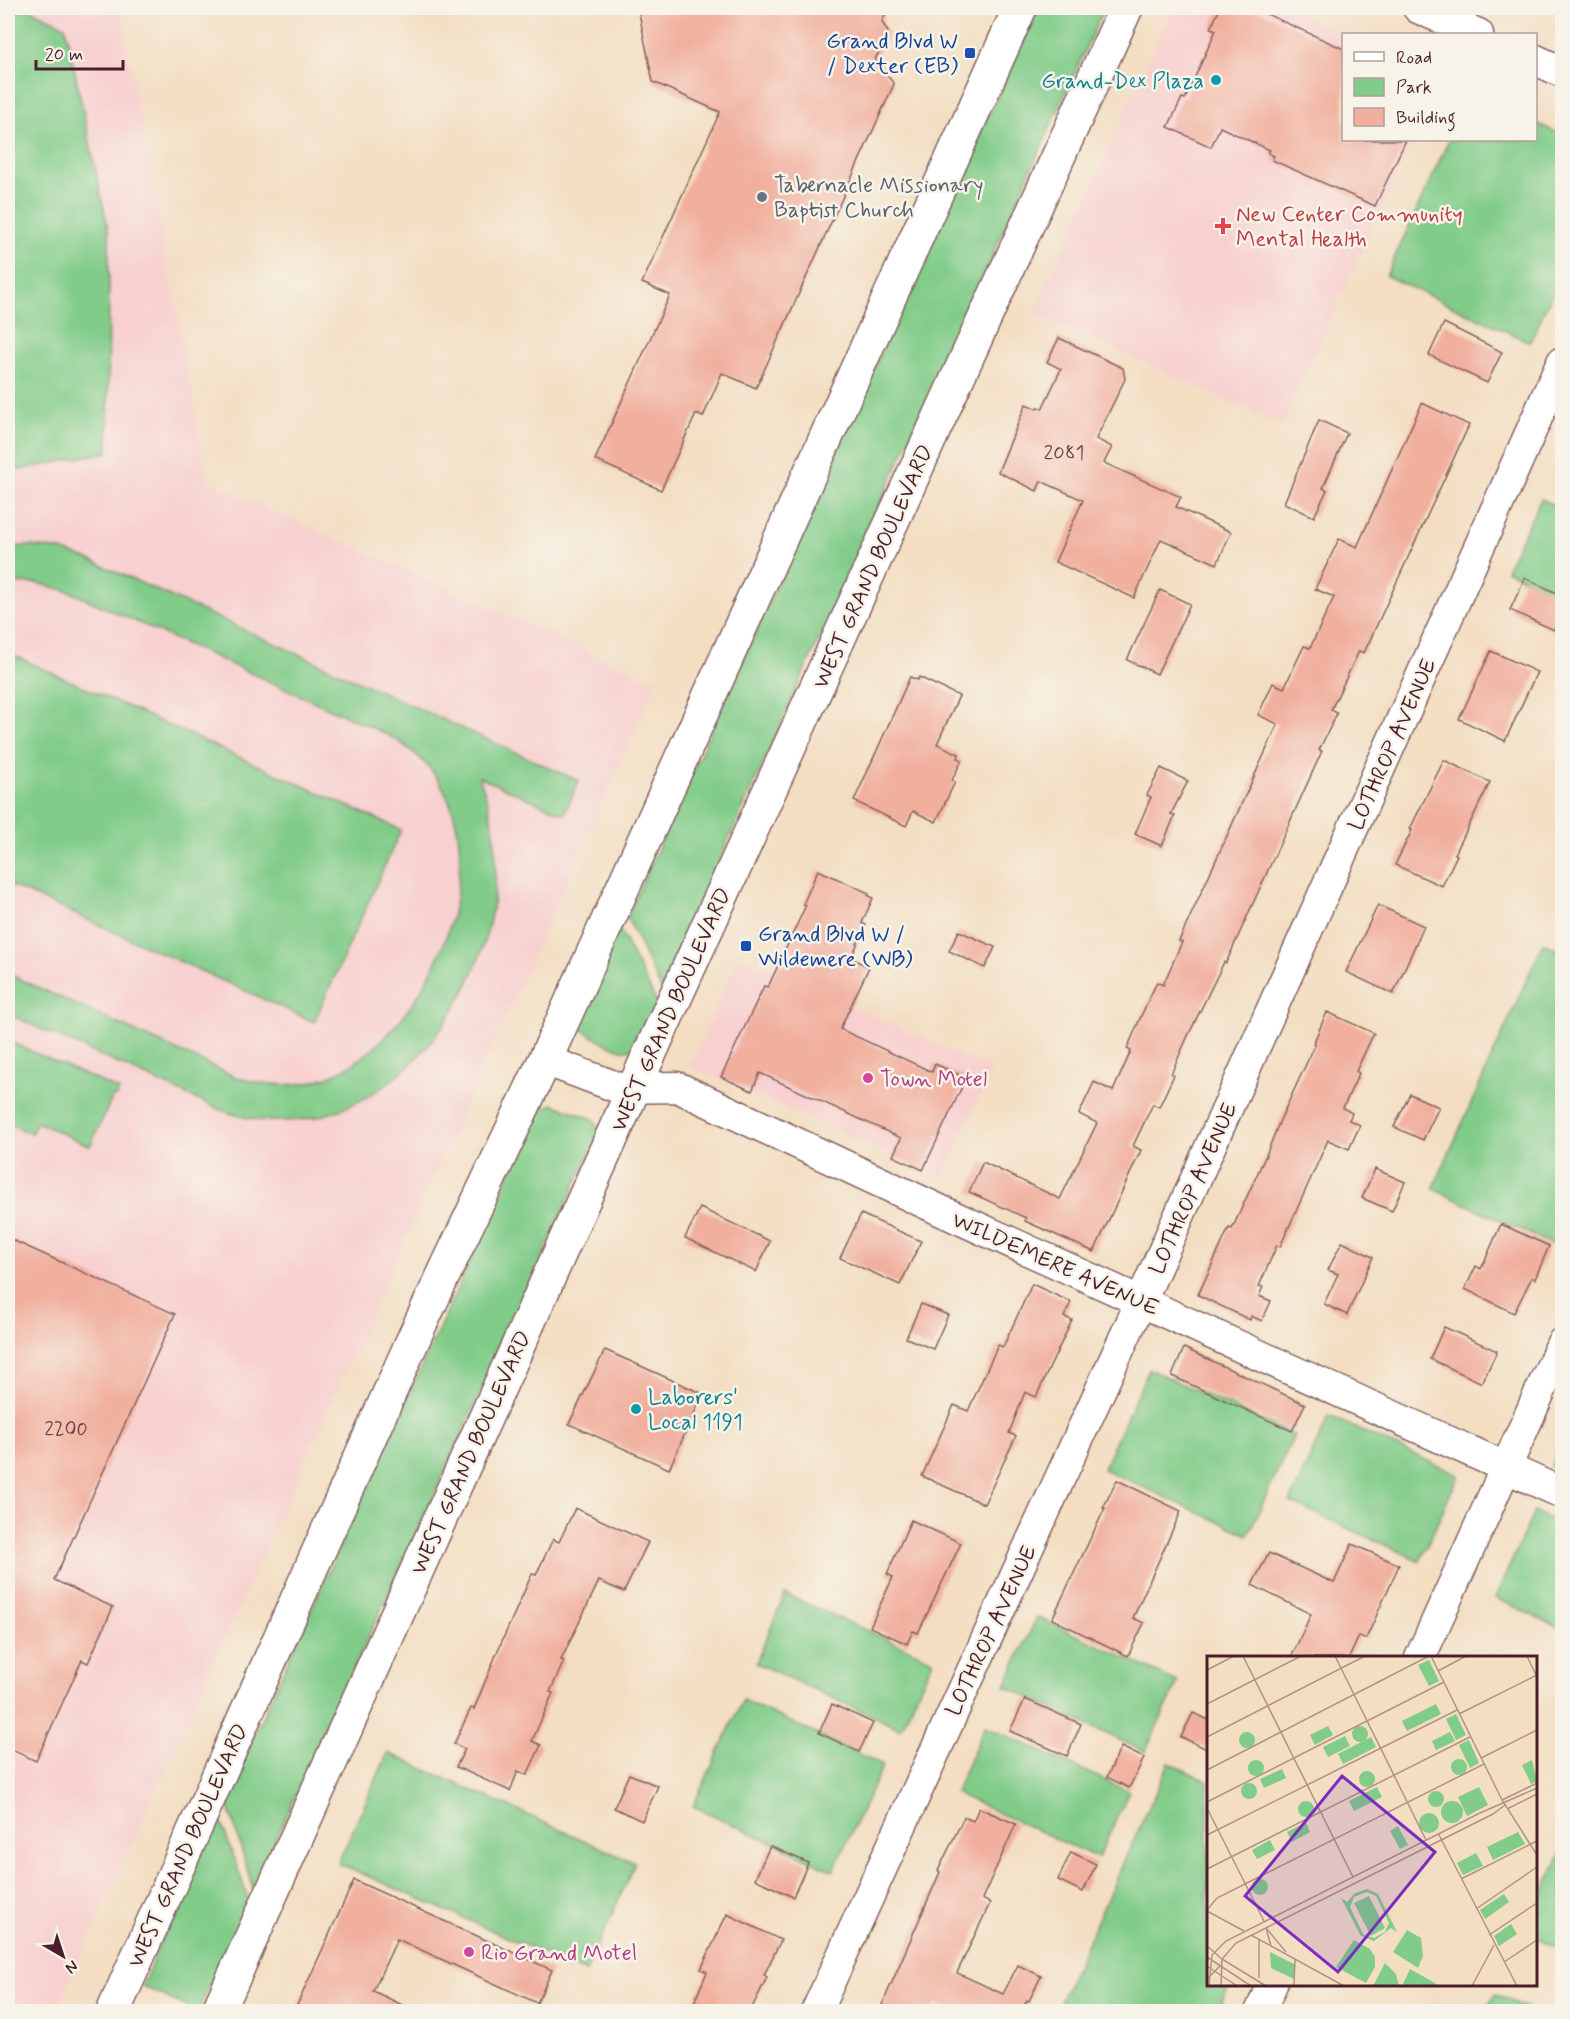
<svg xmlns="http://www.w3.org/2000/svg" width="1570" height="2019" viewBox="0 0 1570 2019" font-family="Mynerve,sans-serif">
  <rect width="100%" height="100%" fill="#f7f3e8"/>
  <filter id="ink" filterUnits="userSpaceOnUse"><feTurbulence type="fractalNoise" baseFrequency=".0167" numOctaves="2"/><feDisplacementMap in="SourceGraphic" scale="12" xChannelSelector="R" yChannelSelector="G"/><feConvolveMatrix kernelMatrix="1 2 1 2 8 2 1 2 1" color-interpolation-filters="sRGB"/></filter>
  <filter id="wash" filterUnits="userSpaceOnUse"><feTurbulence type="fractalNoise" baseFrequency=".008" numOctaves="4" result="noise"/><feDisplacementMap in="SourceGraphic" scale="24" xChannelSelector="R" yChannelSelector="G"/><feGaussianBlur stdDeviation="1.35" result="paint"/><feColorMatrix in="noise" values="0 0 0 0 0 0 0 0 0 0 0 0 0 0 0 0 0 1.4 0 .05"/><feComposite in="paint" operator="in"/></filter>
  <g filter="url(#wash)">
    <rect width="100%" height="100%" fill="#f3dec2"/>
    <g fill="#f7d0cf">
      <path d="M8 8H120L208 482 657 682 56 2011 8 2012Z"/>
      <path d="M1173 8H1284L1344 34V140H1413L1282 425 1034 313Z"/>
      <path d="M740 956 991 1069 943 1178 690 1066Z"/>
    </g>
    <g fill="#81cc89" stroke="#66765a" stroke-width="1.5">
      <path d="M1037 8H1104L661 989 627 917Z"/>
      <path d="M29 9 65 26 109 233 108 452 8 472V13Z"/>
      <path d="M1536 123 1562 135V272L1530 342 1386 276 1449 140H1536Z"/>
      <path d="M1541 499 1562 509V597L1506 570Z"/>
      <path d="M31 546 61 550 90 560 579 781 564 814 479 777C495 817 499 858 493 902 475 1030 353 1164 216 1108L8 1014V974L238 1078C264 1085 289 1088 315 1081 416 1053 492 889 446 794 434 767 412 748 386 734L68 591 37 583 8 584V547Z"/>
      <path d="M8 653 401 830 314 1022 8 884Z"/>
      <path d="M618 927 657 1003 636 1046C632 1048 628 1051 622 1050 610 1047 587 1034 578 1026Z"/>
      <path d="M1543 943 1562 952V1249L1433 1189Z"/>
      <path d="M8 1041 119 1090 116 1097 113 1096 90 1146 37 1122 31 1134 8 1123Z"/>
      <path d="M552 1104 593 1119 597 1124 599 1133 253 1889 226 1797 534 1120 541 1111Z"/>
      <path d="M1149 1369 1294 1435 1248 1535 1103 1469Z"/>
      <path d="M1329 1416 1459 1475 1420 1561 1290 1502Z"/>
      <path d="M1562 1440V1471L1551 1466Z"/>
      <path d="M1534 1512 1562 1525V1629L1495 1598Z"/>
      <path d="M785 1594 933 1660 901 1729 756 1663Z"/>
      <path d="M1037 1617 1178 1682 1145 1752 1005 1686Z"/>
      <path d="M743 1700 883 1765 833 1871 693 1806Z"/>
      <path d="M985 1726 1129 1791 1098 1858 955 1793Z"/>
      <path d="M388 1753 635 1863 586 1972 338 1863Z"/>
      <path d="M1169 1763 1208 1781V1984L1230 1985 1217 2011H1056Z"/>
      <path d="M217 1810 249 1901 198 2011H196L142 1986Z"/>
      <path d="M1562 1850V1949L1536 1937V1910Z"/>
      <path d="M1495 1994 1534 2011H1487Z"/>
    </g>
    <g id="blocks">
      <g fill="#f1af9d">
        <path d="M638 8H888L882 22 888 32 875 60 894 84 756 388 722 373 703 417 696 414 661 490 595 460 670 295 642 283 720 112 653 82Z"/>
        <path d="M1220 8H1253L1344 49V140H1406L1375 206 1272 160 1274 156 1268 153 1270 150 1220 127 1211 147 1168 127 1182 98 1185 99 1216 30 1211 28Z"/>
        <path d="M1444 323 1502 352 1487 383 1429 355Z"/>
        <path d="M1059 338 1123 368 1125 379 1096 439 1112 447 1104 463 1181 497 1176 507 1231 532 1217 564 1161 539 1134 598 1055 562 1083 500 1041 481 1037 491 998 472 1026 404 1037 409 1038 407 1042 409 1061 369 1047 362Z"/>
        <path d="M1422 403 1469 425 1364 653 1359 651 1331 710 1337 713 1319 750 1322 751 1226 963 1224 962 1187 1038 1171 1074 1174 1075 1159 1107 1153 1104 1133 1146 1141 1150 1094 1252 1025 1221 1026 1218 969 1192 983 1162 1060 1199 1097 1123 1079 1114 1094 1082 1113 1091 1131 1051 1127 1049 1142 1014 1157 982 1163 985 1182 942 1179 941 1278 724 1258 715 1273 683 1284 688 1304 646 1310 648 1334 597 1315 589 1339 539 1357 547Z"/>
        <path d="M1319 420 1347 433 1323 488 1327 490 1314 517 1284 503Z"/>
        <path d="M1525 578 1563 596V611L1554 630 1510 610Z"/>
        <path d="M1160 590 1190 604 1157 674 1127 660Z"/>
        <path d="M1491 651 1537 672 1505 741 1459 719Z"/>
        <path d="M910 677 918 680 919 677 959 696 937 744 959 754 958 758 962 760 952 780 955 782 936 822 913 811 906 826 854 801Z"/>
        <path d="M1444 760 1490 782 1455 854 1457 855 1442 886 1395 865 1412 830 1410 829Z"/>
        <path d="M1161 768 1188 781 1171 814 1175 815 1162 846 1135 834 1151 797 1147 795Z"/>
        <path d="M818 870 869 893 868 895 873 898 862 923 866 925 851 958 869 967 840 1029 932 1072 935 1064 966 1078 923 1170 893 1156 901 1138 760 1073 752 1091 721 1077 764 986 768 987 806 905 803 904Z"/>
        <path d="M1378 905 1424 926 1393 994 1346 972Z"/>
        <path d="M959 931 995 947 985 968 949 951Z"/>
        <path d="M1327 1012 1374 1033 1356 1071 1359 1073 1343 1108 1352 1113 1349 1120 1360 1125 1349 1149 1328 1140 1280 1247 1277 1245 1259 1286 1263 1287 1259 1296 1271 1301 1262 1321 1251 1316 1250 1320 1198 1295 1229 1228 1232 1229 1266 1155 1281 1118 1315 1045 1313 1044Z"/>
        <path d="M1410 1094 1439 1107 1423 1140 1394 1127Z"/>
        <path d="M1375 1169 1405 1182 1392 1211 1362 1198Z"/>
        <path d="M700 1208 770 1241 756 1272 685 1238Z"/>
        <path d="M861 1214 921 1241 900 1285 840 1258Z"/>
        <path d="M1501 1224 1549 1246 1535 1279 1532 1277 1514 1313 1465 1289 1476 1266 1481 1269Z"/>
        <path d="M8 1238 175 1314 54 1580 113 1607 88 1663 82 1660 36 1761 8 1748Z"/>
        <path d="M1342 1242 1373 1257 1347 1315 1324 1304 1338 1274 1328 1270Z"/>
        <path d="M1032 1284 1071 1302 1064 1317 1072 1320 1036 1397 1025 1392 1009 1433 1016 1436 984 1504 922 1476 954 1405 968 1411 998 1345 1003 1347Z"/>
        <path d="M921 1304 948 1315 933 1349 906 1338Z"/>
        <path d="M1444 1327 1497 1351 1482 1383 1430 1359Z"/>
        <path d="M1184 1348 1305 1404 1292 1431 1172 1376Z"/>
        <path d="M605 1350 703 1394 669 1469 569 1424Z"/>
        <path d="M1117 1480 1181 1511 1133 1618 1144 1623 1128 1656 1052 1619 1105 1508H1103Z"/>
        <path d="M575 1508 648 1542 624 1592 599 1581 561 1660 564 1661 550 1692 553 1693 532 1741 541 1745 527 1775 518 1771 510 1791 456 1767 465 1749 454 1744 471 1708 474 1709 498 1650 532 1574 536 1575 553 1539 559 1542Z"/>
        <path d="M911 1520 961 1543 918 1633 913 1631 907 1644 870 1627 893 1577 887 1574Z"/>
        <path d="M1352 1544 1399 1565 1366 1639 1359 1636 1349 1658H1291L1311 1614 1252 1585 1269 1553 1334 1583Z"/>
        <path d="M1025 1699 1081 1724 1067 1756 1010 1731Z"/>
        <path d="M832 1704 873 1723 859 1752 819 1733Z"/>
        <path d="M1193 1713 1209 1720V1750L1181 1737Z"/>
        <path d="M1121 1747 1144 1758 1129 1788 1107 1777Z"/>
        <path d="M629 1774 658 1786 642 1821 614 1808Z"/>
        <path d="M979 1808 1016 1824 982 1899 990 1903 957 1973 1003 1994 1018 1965 1041 1976 1029 2001 1027 2000 1025 2004 1042 2012H956L936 2003 932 2012H879L940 1872 938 1871 964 1817 973 1821Z"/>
        <path d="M770 1846 808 1863 793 1897 755 1879Z"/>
        <path d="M1071 1852 1096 1864 1083 1892 1058 1880Z"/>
        <path d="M354 1880 552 1970 537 2003 397 1939 373 1991 417 2012H294Z"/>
        <path d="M727 1914 781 1940 764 1975 767 1977 750 2012H690L707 1972 701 1969Z"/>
      </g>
    </g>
  </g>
  <g filter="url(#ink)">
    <use href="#blocks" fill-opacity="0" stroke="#856260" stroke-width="1.5"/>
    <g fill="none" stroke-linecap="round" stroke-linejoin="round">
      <defs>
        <g id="minor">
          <path d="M1418 8 1478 34"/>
          <path d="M1536 60 1562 72"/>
          <path d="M545 1060 619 1088 677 1087 944 1212 1562 1493"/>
          <path d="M1420 1658 1562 1343"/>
          <path d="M816 2012 1141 1301 1562 362"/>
          <path d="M1260 2012 1272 1984"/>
        </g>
        <g id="major">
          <path d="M113 2012 417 1331 545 1060 1020 8"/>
          <path d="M218 2012 634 1088 1126 8"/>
        </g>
      </defs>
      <use href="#minor" stroke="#856260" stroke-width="33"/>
      <use href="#major" stroke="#856260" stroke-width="36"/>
      <use href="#minor" stroke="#fff" stroke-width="30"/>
      <use href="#major" stroke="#fff" stroke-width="33"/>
    </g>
  </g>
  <g fill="#1a4fb4" stroke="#f7f3e8" stroke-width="2">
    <rect x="964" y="47" width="12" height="12" rx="3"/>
    <rect x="740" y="940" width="12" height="12" rx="3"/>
  </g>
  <g fill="#0f9aa8" stroke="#f7f3e8" stroke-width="2">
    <circle cx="1216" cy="80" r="6"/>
    <circle cx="636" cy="1409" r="6"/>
  </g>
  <circle fill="#6b7280" stroke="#f7f3e8" stroke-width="2" cx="762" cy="197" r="6"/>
  <path fill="#e0444e" stroke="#f7f3e8" stroke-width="2" d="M1220 217h6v6h6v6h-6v6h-6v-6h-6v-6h6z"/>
  <g fill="#d1479c" stroke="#f7f3e8" stroke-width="2">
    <circle cx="868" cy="1078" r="6"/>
    <circle cx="469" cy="1952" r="6"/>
  </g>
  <g text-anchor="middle" stroke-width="5" stroke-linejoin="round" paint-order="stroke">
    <g font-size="20" fill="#744348">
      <text x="1064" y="459">2081</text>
      <text x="66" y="1435">2200</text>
    </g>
    <g font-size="22" fill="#164399" stroke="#f7f3e8" text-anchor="end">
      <text x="958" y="48">Grand Blvd W<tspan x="958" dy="25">/ Dexter (EB)</tspan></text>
      <text x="758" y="941" text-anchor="start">Grand Blvd W /<tspan x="758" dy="25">Wildemere (WB)</tspan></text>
    </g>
    <g font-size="22" fill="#0d838f" stroke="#f7f3e8" text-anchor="end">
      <text x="1204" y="88">Grand-Dex Plaza</text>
      <text x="648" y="1404" text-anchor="start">Laborers'<tspan x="648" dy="25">Local 1191</tspan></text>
    </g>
    <g font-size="22" fill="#5b616d" stroke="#f7f3e8" text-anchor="start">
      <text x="774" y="192">Tabernacle Missionary<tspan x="774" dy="25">Baptist Church</tspan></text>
    </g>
    <g font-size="22" fill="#be3a42" stroke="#f7f3e8" text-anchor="start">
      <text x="1236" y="221">New Center Community<tspan x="1236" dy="25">Mental Health</tspan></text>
    </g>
    <g font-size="22" fill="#4a1f2b" stroke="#f7f3e8">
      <text transform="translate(872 566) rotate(-66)" y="8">WEST GRAND BOULEVARD</text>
      <text transform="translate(1391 744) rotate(-66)" y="8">LOTHROP AVENUE</text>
      <text transform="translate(670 1009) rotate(-66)" y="8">WEST GRAND BOULEVARD</text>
      <text transform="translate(1192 1188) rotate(-66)" y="8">LOTHROP AVENUE</text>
      <text transform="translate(1056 1263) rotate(24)" y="8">WILDEMERE AVENUE</text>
      <text transform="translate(470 1452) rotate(-66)" y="8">WEST GRAND BOULEVARD</text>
      <text transform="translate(990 1630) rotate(-65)" y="8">LOTHROP AVENUE</text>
      <text transform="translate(187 1845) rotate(-66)" y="8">WEST GRAND BOULEVARD</text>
    </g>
    <g font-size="22" fill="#b23c85" stroke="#f7f3e8" text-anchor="start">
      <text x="880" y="1086">Town Motel</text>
      <text x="481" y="1960">Rio Grand Motel</text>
    </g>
  </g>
  <g transform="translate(1207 1656)">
    <rect width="330" height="330" fill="#f3dec2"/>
    <path d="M222 4 232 25 222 30 211 9ZM229 48 234 58 200 75 195 65ZM249 58 259 79 249 84 239 63ZM121 70 126 79 108 89 103 79ZM145 78a8 8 0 1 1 16 0a8 8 0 1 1-16 0ZM243 76 248 85 229 94 225 85ZM32 84a8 8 0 1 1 16 0a8 8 0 1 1-16 0ZM138 80 143 90 121 101 116 91ZM164 81 169 91 136 108 131 98ZM262 84 272 107 263 112 252 89ZM244 111a8 8 0 1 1 16 0a8 8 0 1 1-16 0ZM41 112a8 8 0 1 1 16 0a8 8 0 1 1-16 0ZM325 104 330 125 324 128 315 109ZM75 113 79 122 57 132 53 123ZM152 123a8 8 0 1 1 16 0a8 8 0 1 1-16 0ZM34 135a8 8 0 1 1 16 0a8 8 0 1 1-16 0ZM170 131 175 141 147 155 142 145ZM272 131 281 149 260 160 251 141ZM221 143a8 8 0 1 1 16 0a8 8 0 1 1-16 0ZM91 153a8 8 0 1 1 16 0a8 8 0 1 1-16 0ZM234 156a11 11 0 1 1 22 0a11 11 0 1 1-22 0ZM212 167a10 10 0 1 1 20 0a10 10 0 1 1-20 0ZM99 166 103 176 85 186 80 176ZM191 170 201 189 193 193 183 175ZM311 176 318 188 286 204 280 191ZM63 184 68 194 50 203 45 194ZM269 197 276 210 256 219 250 207ZM45 231a8 8 0 1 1 16 0a8 8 0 1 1-16 0ZM160 233 171 238 190 276 184 272 167 285 154 280 134 242 140 246 148 237ZM160 236 169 240 182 267 178 276 167 282 156 278 143 251 147 241ZM297 238 302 246 278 263 273 254ZM162 240 178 272 164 280 147 247ZM304 268 310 278 292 290 287 280ZM200 274 214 282 216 300 211 312 186 296ZM147 284 163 293 168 301V311L159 327 129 311ZM63 296 87 308V323L64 312ZM178 307 189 318 192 330H166ZM203 313 228 327 231 330H195Z" fill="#81cc89" fill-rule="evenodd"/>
    <path fill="none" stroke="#af9286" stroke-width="1.5" d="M36 0 146 221M128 0 219 184M224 0 295 144 330 199M320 0 329 19M0 14 27 0M231 15 259 0M0 48 94 0M252 58 330 19M0 81 158 0M274 102 330 74M0 114 222 0M295 144 330 127M0 146 237 26M0 152 57 265M300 153 330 138M231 177 310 330M0 179 250 54M0 213 263 81M254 223 330 185M269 253 330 211M0 254 10 242 277 108M0 255 37 275M59 272 64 290M60 273 79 296M44 279 137 330M282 279 330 247M52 284V322M0 290 15 303M0 301 44 330M15 303 59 330M297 306 330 284M0 310 30 330M0 323 13 310M2 330 5 299 19 285 273 157 330 132M14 330 15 303 29 287 286 158 298 149M87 330 88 304M265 330 287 289"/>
    <path fill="#7b2cbf" fill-opacity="0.15" stroke="#7b2cbf" stroke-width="3" d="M135 120 228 196 131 316 38 240Z"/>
    <rect width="330" height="330" fill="none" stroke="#4a1f2b" stroke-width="3"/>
  </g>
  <rect width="1570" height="2019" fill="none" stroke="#f7f3e8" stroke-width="30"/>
  <rect x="1342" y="33" width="195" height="108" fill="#f7f3e8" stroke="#b29e9c" stroke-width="1.5"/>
  <rect x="1354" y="52" width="30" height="9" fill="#ffffff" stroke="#b29e9c" stroke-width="1.5"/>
  <text x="1396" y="63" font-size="18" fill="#4a1f2b">Road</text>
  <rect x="1354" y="78" width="30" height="18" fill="#81cc89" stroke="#b29e9c" stroke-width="1.5"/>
  <text x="1396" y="93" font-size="18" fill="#4a1f2b">Park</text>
  <rect x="1354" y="108" width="30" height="18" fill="#f1af9d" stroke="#b29e9c" stroke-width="1.5"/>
  <text x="1396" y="123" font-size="18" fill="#4a1f2b">Building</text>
  <g transform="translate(63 1956) rotate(141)" stroke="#f7f3e8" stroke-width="4.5" paint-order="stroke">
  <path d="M0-4.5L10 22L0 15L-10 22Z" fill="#4a1f2b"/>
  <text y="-9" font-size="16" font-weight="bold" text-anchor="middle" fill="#4a1f2b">N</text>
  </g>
  <path d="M36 60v9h87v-9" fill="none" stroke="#4a1f2b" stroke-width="3"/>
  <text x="45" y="60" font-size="18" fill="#4a1f2b" stroke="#f7f3e8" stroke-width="4.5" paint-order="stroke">20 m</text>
</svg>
